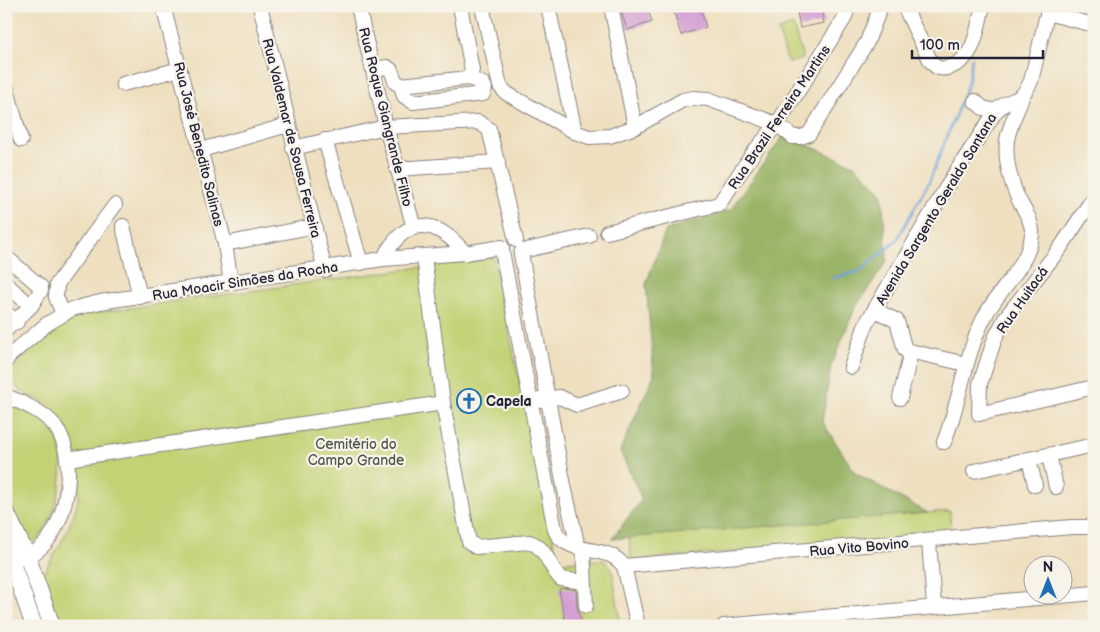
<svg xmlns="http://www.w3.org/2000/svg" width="1100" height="632" viewBox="0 0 1100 632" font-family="'Balsamiq Sans',sans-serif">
  <rect width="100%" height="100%" fill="#f7f3e8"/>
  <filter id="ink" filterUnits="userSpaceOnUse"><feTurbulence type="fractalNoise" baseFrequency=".02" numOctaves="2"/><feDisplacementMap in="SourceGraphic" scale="10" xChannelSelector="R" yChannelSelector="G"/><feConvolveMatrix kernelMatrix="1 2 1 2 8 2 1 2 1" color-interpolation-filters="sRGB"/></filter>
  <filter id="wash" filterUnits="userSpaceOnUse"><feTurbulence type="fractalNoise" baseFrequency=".0096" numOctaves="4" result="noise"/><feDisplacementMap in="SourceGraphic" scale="20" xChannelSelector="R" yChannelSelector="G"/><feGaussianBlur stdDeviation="1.12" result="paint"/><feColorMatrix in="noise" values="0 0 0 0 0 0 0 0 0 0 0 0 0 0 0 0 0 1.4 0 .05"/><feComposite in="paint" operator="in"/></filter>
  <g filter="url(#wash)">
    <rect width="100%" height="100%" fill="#eedfbf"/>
    <g fill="#c2d275" stroke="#727a58">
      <path d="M793 25 803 59 788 63 778 30Z"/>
      <path d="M493 257 558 562 603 560 612 568 621 626H60L42 576C54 554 69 532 76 508 85 479 72 433 53 410 38 393 18 399 7 373L52 329 86 314Z"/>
      <path d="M6 400C19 406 44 418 52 429 72 455 58 516 38 539 35 542 30 545 25 547L6 495Z"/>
      <path d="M950 511 951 535 631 560 629 536Z"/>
    </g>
    <path fill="#99b466" stroke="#5e6b50" d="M784 135 854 165 882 192 887 261 855 308 831 366 822 421 855 473 928 513 612 539 642 499 620 451 654 375 646 284 666 230 730 210Z"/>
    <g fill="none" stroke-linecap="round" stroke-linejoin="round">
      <path stroke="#6da1d9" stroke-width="2.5" d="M834 278 860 271 896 241 929 182 968 83 972 58"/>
    </g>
    <g id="blocks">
      <g fill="#d094d1">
        <path d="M620 6H643L645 11 648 10 652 22 627 30Z"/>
        <path d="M672 6H700L706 27 681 35Z"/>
        <path d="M796 6H821L824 23 800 28Z"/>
        <path d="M476 392 478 408 463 410 461 394Z"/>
        <path d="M565 588 576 590 577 607 583 626H566L559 589Z"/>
      </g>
    </g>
  </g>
  <g filter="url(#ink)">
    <use href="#blocks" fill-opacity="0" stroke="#88807d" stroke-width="1"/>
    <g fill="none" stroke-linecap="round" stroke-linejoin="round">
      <defs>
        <g id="minor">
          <path d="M163 6 225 244 231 283"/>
          <path d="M260 6 325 270"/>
          <path d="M358 6 386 127 414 228"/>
          <path d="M482 6 500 86 506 93 575 132 589 137 610 136 635 127 683 100 694 98 708 99 777 124 793 137H801L809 134 867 42 881 6"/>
          <path d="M548 6 575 132"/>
          <path d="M611 6 635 127"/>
          <path d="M904 6 930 60C935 67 939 70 947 68 976 60 976 32 983 6"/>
          <path d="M1047 13 1094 25"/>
          <path d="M373 69 387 67 391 70 396 83 401 85 469 78 472 70 460 6"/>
          <path d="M123 84 180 69"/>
          <path d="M401 85 404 96 413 102 483 94 485 88 483 84 469 78"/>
          <path d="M6 86 21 140"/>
          <path d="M975 101 983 108 996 111"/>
          <path d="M325 140 361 263"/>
          <path d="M293 148 386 127 478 122 489 129 516 240"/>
          <path d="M201 150 288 125"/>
          <path d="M397 169 498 162"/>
          <path d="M1094 197 1061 247 1006 317 995 338 980 384 979 414 1094 387"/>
          <path d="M123 226 140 297"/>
          <path d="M607 232 719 204 754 152 777 124 844 19 849 6"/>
          <path d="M225 244 315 226"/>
          <path d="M502 251 555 530C563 551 595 548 612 556 617 558 620 562 624 566L638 626"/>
          <path d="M522 251 589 236"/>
          <path d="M521 254 564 486 578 547"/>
          <path d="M6 257 41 287V290L31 306 6 330"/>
          <path d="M424 257 443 403 469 542 476 547 529 542C547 547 548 566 561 579L584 582"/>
          <path d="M383 259C406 215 435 217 465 253"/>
          <path d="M6 284 31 306"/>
          <path d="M875 310 897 321 905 350 966 364"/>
          <path d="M6 313 17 322"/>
          <path d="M63 314 56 297 57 284 115 205"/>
          <path d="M6 361 8 357 47 324 72 309 100 302 383 259 465 253 502 247"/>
          <path d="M851 367 866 324 952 178 996 111C1011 95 1019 107 1031 81L1049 6"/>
          <path d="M6 396C23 403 44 412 55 426 82 461 66 553 17 559"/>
          <path d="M900 398 911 352"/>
          <path d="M539 400 560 397 577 405 622 391"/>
          <path d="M944 442C961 400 964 356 985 316 999 289 1029 265 1032 234 1033 220 1022 208 1017 196 1009 177 1002 149 1010 129 1013 118 1019 108 1022 97"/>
          <path d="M1049 455 1056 487"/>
          <path d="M67 459 443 403"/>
          <path d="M1029 459 1035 485"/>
          <path d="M974 471 1094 445"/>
          <path d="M929 541 934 606"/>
          <path d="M583 549 586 606"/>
          <path d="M624 566 1072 527H1094"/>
          <path d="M724 626 1094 593"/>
        </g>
        <g id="major">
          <path d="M6 512 28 558 52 626"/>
          <path d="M6 546 34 626"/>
        </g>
      </defs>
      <use href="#minor" stroke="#88807d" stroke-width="16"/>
      <use href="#major" stroke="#88807d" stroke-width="18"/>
      <use href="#minor" stroke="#fff" stroke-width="14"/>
      <use href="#major" stroke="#fff" stroke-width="16"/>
    </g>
  </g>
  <defs>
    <symbol id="church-ring" viewBox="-11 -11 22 22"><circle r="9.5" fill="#f7f3e8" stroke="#1f6fb2" stroke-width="1.5"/><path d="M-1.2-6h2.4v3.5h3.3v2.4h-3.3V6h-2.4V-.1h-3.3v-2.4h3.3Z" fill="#1f6fb2"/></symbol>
  </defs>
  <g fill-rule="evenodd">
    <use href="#church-ring" x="455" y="387" width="28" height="28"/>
  </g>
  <g text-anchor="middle" stroke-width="4.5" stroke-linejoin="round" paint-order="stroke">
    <g font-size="14" fill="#22223b" stroke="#f7f3e8">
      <text transform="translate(386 117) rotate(76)" y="5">Rua Roque Giangrande Filho</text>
      <text transform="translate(779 117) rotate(-56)" y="5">Rua Brazil Ferreira Martins</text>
      <text transform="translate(292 138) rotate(76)" y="5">Rua Valdemar de Sousa Ferreira</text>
      <text transform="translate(199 144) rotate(76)" y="5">Rua José Benedito Salinas</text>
      <text transform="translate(936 209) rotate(-59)" y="5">Avenida Sargento Geraldo Santana</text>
      <text transform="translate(245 281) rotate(-9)" y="5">Rua Moacir Simões da Rocha</text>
      <text transform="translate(1022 300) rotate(-55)" y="5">Rua Huitacá</text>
      <text transform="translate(859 547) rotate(-5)" y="5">Rua Vito Bovino</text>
    </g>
    <g font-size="14" font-weight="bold" fill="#22223b" stroke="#f7f3e8" text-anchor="start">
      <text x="486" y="406">Capela</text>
    </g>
    <g font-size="14" fill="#52574c" stroke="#f7f3e8">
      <text x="356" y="449">Cemitério do<tspan x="356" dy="16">Campo Grande</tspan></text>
    </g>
  </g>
  <rect width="1100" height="632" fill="none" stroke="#f7f3e8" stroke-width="25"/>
  <g transform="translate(1048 580)"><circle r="24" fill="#f7f3e8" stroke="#a29fa3"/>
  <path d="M0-4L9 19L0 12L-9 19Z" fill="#1f6fb2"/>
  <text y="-8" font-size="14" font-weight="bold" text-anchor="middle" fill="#22223b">N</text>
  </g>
  <path d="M912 50v8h131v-8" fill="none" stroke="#22223b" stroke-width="2.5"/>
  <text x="920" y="50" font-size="15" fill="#22223b" stroke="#f7f3e8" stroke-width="4" paint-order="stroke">100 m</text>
</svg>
